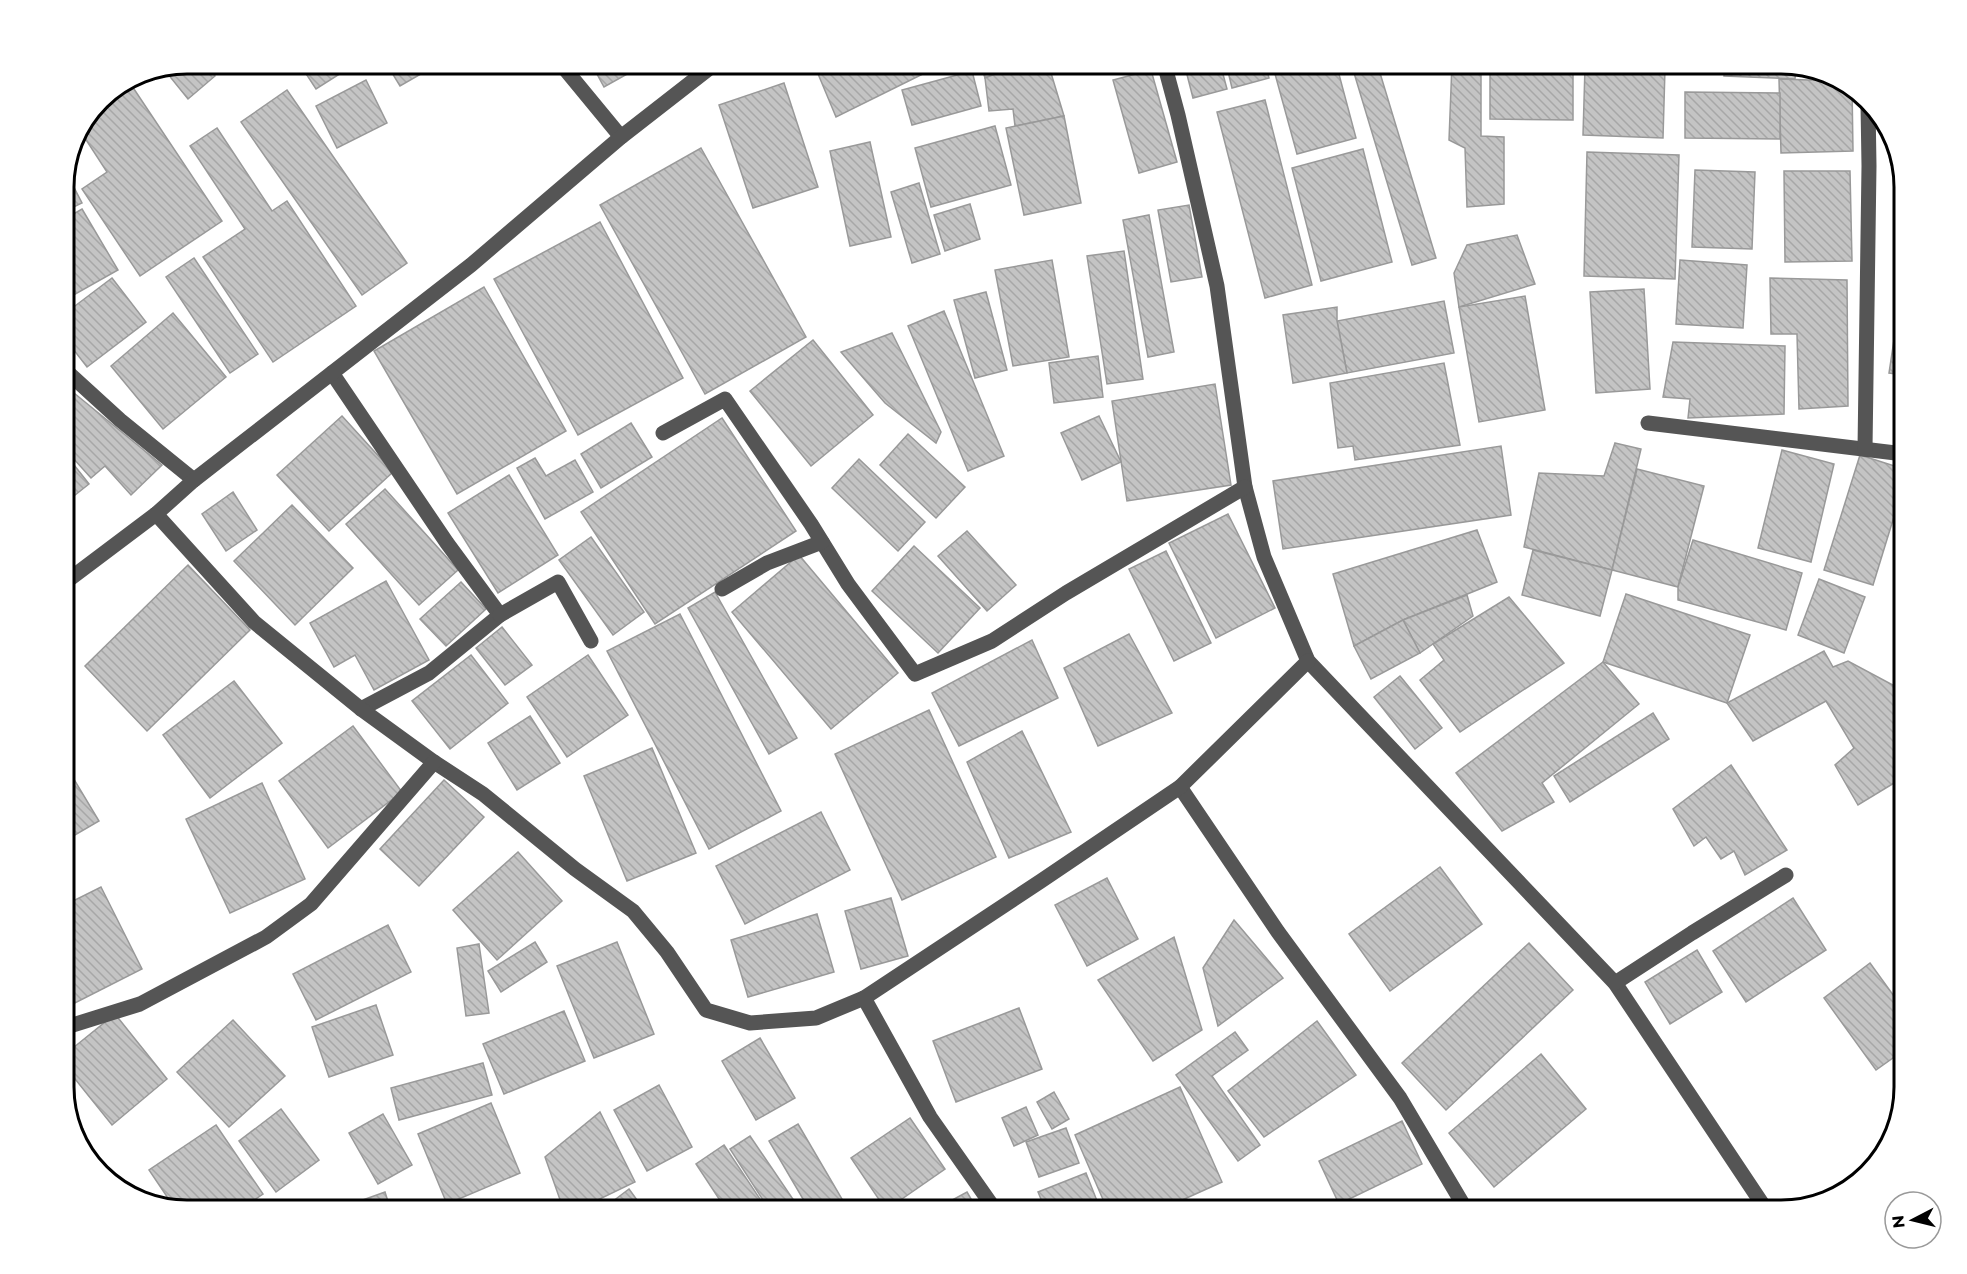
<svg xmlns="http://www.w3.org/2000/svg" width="1967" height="1274" viewBox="0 0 1967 1274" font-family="Montserrat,sans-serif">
  <defs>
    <pattern id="building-back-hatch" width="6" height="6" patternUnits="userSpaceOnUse" patternTransform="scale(1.5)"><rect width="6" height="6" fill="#c4c4c4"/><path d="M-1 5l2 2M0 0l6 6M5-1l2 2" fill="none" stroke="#a7a7a7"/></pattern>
  </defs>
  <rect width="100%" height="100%" fill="#fff"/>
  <g fill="url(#building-back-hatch)" stroke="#999" stroke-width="1.5">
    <path d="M186 63H205L215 76 188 99 163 68Z"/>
    <path d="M299 63H357L316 89Z"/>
    <path d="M386 63H440L400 86Z"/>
    <path d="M591 63H647L604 87Z"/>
    <path d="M824 63H945L836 117 816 69Z"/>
    <path d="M980 63H1023L985 78Z"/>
    <path d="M1023 63H1048L1064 116 1015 126 1013 109 989 111 985 78Z"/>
    <path d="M1184 63H1220L1227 89 1193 98Z"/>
    <path d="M1226 63H1265L1269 78 1232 88Z"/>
    <path d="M1272 63H1336L1356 138 1297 154Z"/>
    <path d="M1351 63H1377L1436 258 1412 265Z"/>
    <path d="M1452 63H1481V136L1504 137V204L1467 207 1465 148 1449 140Z"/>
    <path d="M1490 63H1573V120L1490 119Z"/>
    <path d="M1725 63H1781L1796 68 1795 79 1724 76Z"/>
    <path d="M1585 67 1665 69 1663 138 1583 135Z"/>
    <path d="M1151 70 1177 162 1139 173 1113 80Z"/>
    <path d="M972 71 981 106 912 125 902 90Z"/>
    <path d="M1779 79 1839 81 1849 84 1852 86 1853 151 1781 153Z"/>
    <path d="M128 80 222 221 140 276 82 189 107 172 79 129 99 99Z"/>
    <path d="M366 80 387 123 337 148 316 106Z"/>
    <path d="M784 83 818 187 753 208 719 105Z"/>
    <path d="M287 90 407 263 362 295 241 122Z"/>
    <path d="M1685 92 1780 93V139L1685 138Z"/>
    <path d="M1265 100 1312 285 1265 298 1217 112Z"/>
    <path d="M1064 116 1081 203 1024 215 1006 128Z"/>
    <path d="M1882 119 1888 125 1898 163 1891 165Z"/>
    <path d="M995 126 1011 185 931 207 915 148Z"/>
    <path d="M217 128 272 211 287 201 356 306 273 362 203 257 245 229 190 146Z"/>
    <path d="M870 142 891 237 850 246 830 151Z"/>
    <path d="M701 148 806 337 705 394 600 205Z"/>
    <path d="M1363 149 1392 262 1321 281 1292 168Z"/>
    <path d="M1587 152 1679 155 1675 279 1584 276Z"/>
    <path d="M65 170 82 203 63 212V178Z"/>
    <path d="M1695 170 1755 172 1752 249 1692 247Z"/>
    <path d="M1784 171H1850L1852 261 1785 262Z"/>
    <path d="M919 183 940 254 912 263 891 192Z"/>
    <path d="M1904 193V241H1898Z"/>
    <path d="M970 204 980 239 945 251 934 215Z"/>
    <path d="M1189 205 1202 277 1171 282 1158 210Z"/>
    <path d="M82 209 118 270 63 301V220Z"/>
    <path d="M1149 215 1174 352 1148 357 1123 220Z"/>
    <path d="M600 222 683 378 578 435 494 279Z"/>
    <path d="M1517 235 1535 284 1459 307 1454 273 1467 245Z"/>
    <path d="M1124 251 1143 379 1107 384 1087 256Z"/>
    <path d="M194 258 258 354 230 373 166 277Z"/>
    <path d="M1052 260 1069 357 1013 366 995 270Z"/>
    <path d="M1680 260 1747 265 1743 328 1676 324Z"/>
    <path d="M1904 273V375L1889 373Z"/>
    <path d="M112 278 146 322 87 367 63 336V315Z"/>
    <path d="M1770 278 1847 280 1848 406 1799 409 1797 334H1771Z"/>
    <path d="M484 287 566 431 457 494 374 351Z"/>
    <path d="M1644 289 1650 389 1596 393 1590 292Z"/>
    <path d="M986 292 1007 370 975 378 954 300Z"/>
    <path d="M1525 296 1545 410 1479 422 1459 307Z"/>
    <path d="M1444 301 1454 353 1347 373 1337 321Z"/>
    <path d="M1337 307V321L1347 373 1293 383 1283 315Z"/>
    <path d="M944 311 1004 456 968 471 908 326Z"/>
    <path d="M173 313 226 377 163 429 111 366Z"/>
    <path d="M892 333 941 432 936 443 885 403 841 352Z"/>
    <path d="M813 340 873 415 811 466 750 391Z"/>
    <path d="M1673 342 1785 346 1784 414 1688 418 1690 399 1663 397Z"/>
    <path d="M1098 356 1103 397 1054 403 1049 363Z"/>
    <path d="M1444 363 1460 445 1355 460 1353 446 1338 448 1330 383Z"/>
    <path d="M63 384 162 465 131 495 105 466 91 478 63 447Z"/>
    <path d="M1215 384 1231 485 1127 501 1112 401Z"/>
    <path d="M342 416 393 472 329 531 277 475Z"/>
    <path d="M1099 416 1121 462 1082 480 1061 433Z"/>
    <path d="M722 418 796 531 655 624 581 512Z"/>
    <path d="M631 423 652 457 601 488 581 454Z"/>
    <path d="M908 434 965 487 936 518 880 465Z"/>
    <path d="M1615 443 1641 449 1612 570 1524 547 1539 473 1604 476Z"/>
    <path d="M1501 446 1511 515 1283 549 1273 481Z"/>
    <path d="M1782 450 1834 464 1811 562 1758 548Z"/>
    <path d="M63 451 89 484 65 503 63 501Z"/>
    <path d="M1860 455 1904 469V484L1873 585 1824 570Z"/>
    <path d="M535 458 546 476 575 460 593 492 545 519 517 468Z"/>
    <path d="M859 459 925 522 898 551 832 488Z"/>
    <path d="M1637 469 1704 486 1678 587 1612 570Z"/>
    <path d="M509 475 558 555 498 593 448 513Z"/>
    <path d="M385 489 458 570 419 605 346 524Z"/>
    <path d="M233 492 257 530 226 551 202 514Z"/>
    <path d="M292 505 353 568 295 625 234 561Z"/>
    <path d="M1228 514 1275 608 1216 638 1169 543Z"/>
    <path d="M1477 530 1497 582 1403 620 1354 646 1333 574Z"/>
    <path d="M967 531 1016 585 987 611 938 556Z"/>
    <path d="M591 537 644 612 613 635 559 560Z"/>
    <path d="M1693 540 1802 573 1786 630 1678 600V587Z"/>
    <path d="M914 546 980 608 938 653 872 591Z"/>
    <path d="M1533 550 1612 570 1600 616 1522 595Z"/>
    <path d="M1166 551 1211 643 1174 661 1129 569Z"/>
    <path d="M799 555 898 673 831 729 732 612Z"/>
    <path d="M188 565 250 630 147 731 85 666Z"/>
    <path d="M1819 579 1865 597 1844 653 1798 635Z"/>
    <path d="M386 581 429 660 374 690 355 655 334 667 310 623Z"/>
    <path d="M461 582 486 609 446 646 420 619Z"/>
    <path d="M715 592 797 738 769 754 688 608Z"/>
    <path d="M1626 594 1750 635 1727 703 1603 662Z"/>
    <path d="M1467 595 1473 616 1420 653 1403 620Z"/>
    <path d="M1509 597 1564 663 1460 732 1420 680 1444 660 1433 644Z"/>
    <path d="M680 614 781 811 709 849 607 651Z"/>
    <path d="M1403 620 1420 653 1371 679 1354 646Z"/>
    <path d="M502 627 532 665 505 685 476 648Z"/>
    <path d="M1129 634 1172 713 1098 746 1064 668Z"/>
    <path d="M1032 640 1058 698 959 746 932 693Z"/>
    <path d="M1824 651 1833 667 1848 661 1904 691V777L1858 805 1835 765 1854 748 1826 701 1753 741 1727 703Z"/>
    <path d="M471 655 508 703 450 749 412 701Z"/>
    <path d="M588 655 628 715 567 757 527 697Z"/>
    <path d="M1603 662 1639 704 1542 783 1554 802 1502 831 1456 773Z"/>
    <path d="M1400 676 1442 728 1415 749 1374 697Z"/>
    <path d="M234 681 282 743 210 798 163 735Z"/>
    <path d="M929 710 996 857 902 900 835 754Z"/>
    <path d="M1653 713 1669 739 1570 802 1554 776Z"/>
    <path d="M530 716 560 763 517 790 488 743Z"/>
    <path d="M353 726 402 792 328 848 279 781Z"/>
    <path d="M1022 731 1071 832 1009 858 967 762Z"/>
    <path d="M652 748 696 853 627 881 584 776Z"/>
    <path d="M63 761 99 821 63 842Z"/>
    <path d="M1731 765 1787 850 1745 875 1734 851 1721 859 1706 837 1694 846 1673 809Z"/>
    <path d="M444 780 484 817 419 886 380 849Z"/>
    <path d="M262 783 305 879 230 913 186 819Z"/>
    <path d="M821 812 850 870 745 924 716 866Z"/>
    <path d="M518 852 562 901 497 960 453 910Z"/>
    <path d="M1440 867 1482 924 1390 991 1349 934Z"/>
    <path d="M1107 878 1138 939 1087 966 1055 905Z"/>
    <path d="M101 887 142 969 63 1009V906Z"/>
    <path d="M891 898 908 956 861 969 845 911Z"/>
    <path d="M1793 898 1826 950 1746 1002 1713 951Z"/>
    <path d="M817 914 834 972 748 997 731 940Z"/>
    <path d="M1234 920 1283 978 1218 1026 1203 968Z"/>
    <path d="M388 925 411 972 316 1020 293 974Z"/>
    <path d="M1174 937 1202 1030 1153 1061 1098 980Z"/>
    <path d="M535 942 547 962 501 992 488 971Z"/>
    <path d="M617 942 654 1034 594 1058 557 966Z"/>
    <path d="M1529 943 1573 990 1446 1110 1402 1063Z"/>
    <path d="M479 944 489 1013 466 1016 457 948Z"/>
    <path d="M1697 950 1722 992 1670 1024 1645 982Z"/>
    <path d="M1870 963 1904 1010V1050L1876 1070 1824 998Z"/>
    <path d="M376 1005 393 1055 329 1077 312 1027Z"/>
    <path d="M1019 1008 1042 1069 956 1102 933 1041Z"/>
    <path d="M564 1011 585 1061 504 1094 483 1044Z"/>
    <path d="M115 1014 167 1079 112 1125 63 1064V1056Z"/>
    <path d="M233 1020 285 1076 229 1127 177 1072Z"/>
    <path d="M1317 1021 1356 1075 1264 1137 1228 1091Z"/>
    <path d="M1235 1032 1248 1050 1212 1076 1260 1145 1238 1161 1176 1075Z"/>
    <path d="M760 1038 795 1098 756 1120 722 1061Z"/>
    <path d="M1541 1054 1586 1109 1494 1187 1449 1133Z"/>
    <path d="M483 1063 492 1095 399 1120 391 1088Z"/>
    <path d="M659 1085 692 1147 647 1171 614 1110Z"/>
    <path d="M1180 1087 1222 1182 1158 1211H1108L1075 1135Z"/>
    <path d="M1054 1092 1069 1119 1052 1129 1037 1102Z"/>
    <path d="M491 1103 520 1173 447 1204 418 1134Z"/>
    <path d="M1026 1107 1038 1135 1014 1146 1002 1118Z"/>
    <path d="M281 1109 319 1160 276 1192 239 1141Z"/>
    <path d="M600 1112 635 1182 575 1211H564L545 1157Z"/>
    <path d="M69 1113 83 1129 75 1136Z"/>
    <path d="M383 1114 412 1165 378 1184 349 1133Z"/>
    <path d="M910 1118 945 1169 886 1210 851 1158Z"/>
    <path d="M1402 1121 1422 1164 1339 1204 1319 1161Z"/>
    <path d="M798 1124 849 1211H810L769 1141Z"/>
    <path d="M216 1125 263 1194 238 1211H186L174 1207 149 1170Z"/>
    <path d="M1066 1128 1079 1163 1039 1177 1026 1142Z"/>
    <path d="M750 1136 801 1211H770L730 1149Z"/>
    <path d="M724 1145 768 1211H727L696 1164Z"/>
    <path d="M1086 1173 1101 1211H1046L1038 1192Z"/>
    <path d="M629 1189 645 1211H600Z"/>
    <path d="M385 1192 391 1211H332Z"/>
    <path d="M967 1192 978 1211H932Z"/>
    <path d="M1244 1201 1248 1211H1223Z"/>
    <path d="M712 1203 718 1211H701Z"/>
  </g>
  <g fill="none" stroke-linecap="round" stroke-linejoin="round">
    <g stroke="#555" stroke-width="15">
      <path d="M560 63 621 137"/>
      <path d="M1164 63 1178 115 1217 286 1245 487 1264 557 1308 661 1615 983 1767 1211"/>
      <path d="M63 368 120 420 194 480"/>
      <path d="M332 373 447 543 500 615 429 673 361 709"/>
      <path d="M1648 423 1904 454"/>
      <path d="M663 433 725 399 811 524 848 584 915 674 992 641 1066 593 1245 487"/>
      <path d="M1865 449 1869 166 1868 104"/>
      <path d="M156 514 254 622 361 709 434 762 483 794 575 869 633 911 667 952 706 1010 750 1023 816 1018 864 998"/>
      <path d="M63 584 156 514 194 480 471 265 621 137 716 63"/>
      <path d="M722 589 767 563 822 542"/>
      <path d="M500 615 558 582 591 641"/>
      <path d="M1180 787 1278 932 1400 1098 1467 1211"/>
      <path d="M1615 983 1692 933 1786 875"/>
      <path d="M63 1028 140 1004 266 937 311 904 434 762"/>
      <path d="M996 1211 930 1117 864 998 1041 881 1180 787 1308 661"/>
    </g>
  </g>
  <path d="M0 0H1967V1274H0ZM187 74H1781A113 113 0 0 1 1894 187V1087A113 113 0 0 1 1781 1200H187A113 113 0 0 1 74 1087V187A113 113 0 0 1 187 74Z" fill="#fff" fill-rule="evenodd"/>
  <path fill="none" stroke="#000" stroke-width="3" d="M187 74H1781A113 113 0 0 1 1894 187V1087A113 113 0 0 1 1781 1200H187A113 113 0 0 1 74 1087V187A113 113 0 0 1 187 74Z"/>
  <g transform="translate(1913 1220) rotate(263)"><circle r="28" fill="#ffffff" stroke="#999999" stroke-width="1.5"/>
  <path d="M0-4.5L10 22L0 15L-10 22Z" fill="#000000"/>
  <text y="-9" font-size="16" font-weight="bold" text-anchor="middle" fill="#000000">N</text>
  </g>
</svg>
